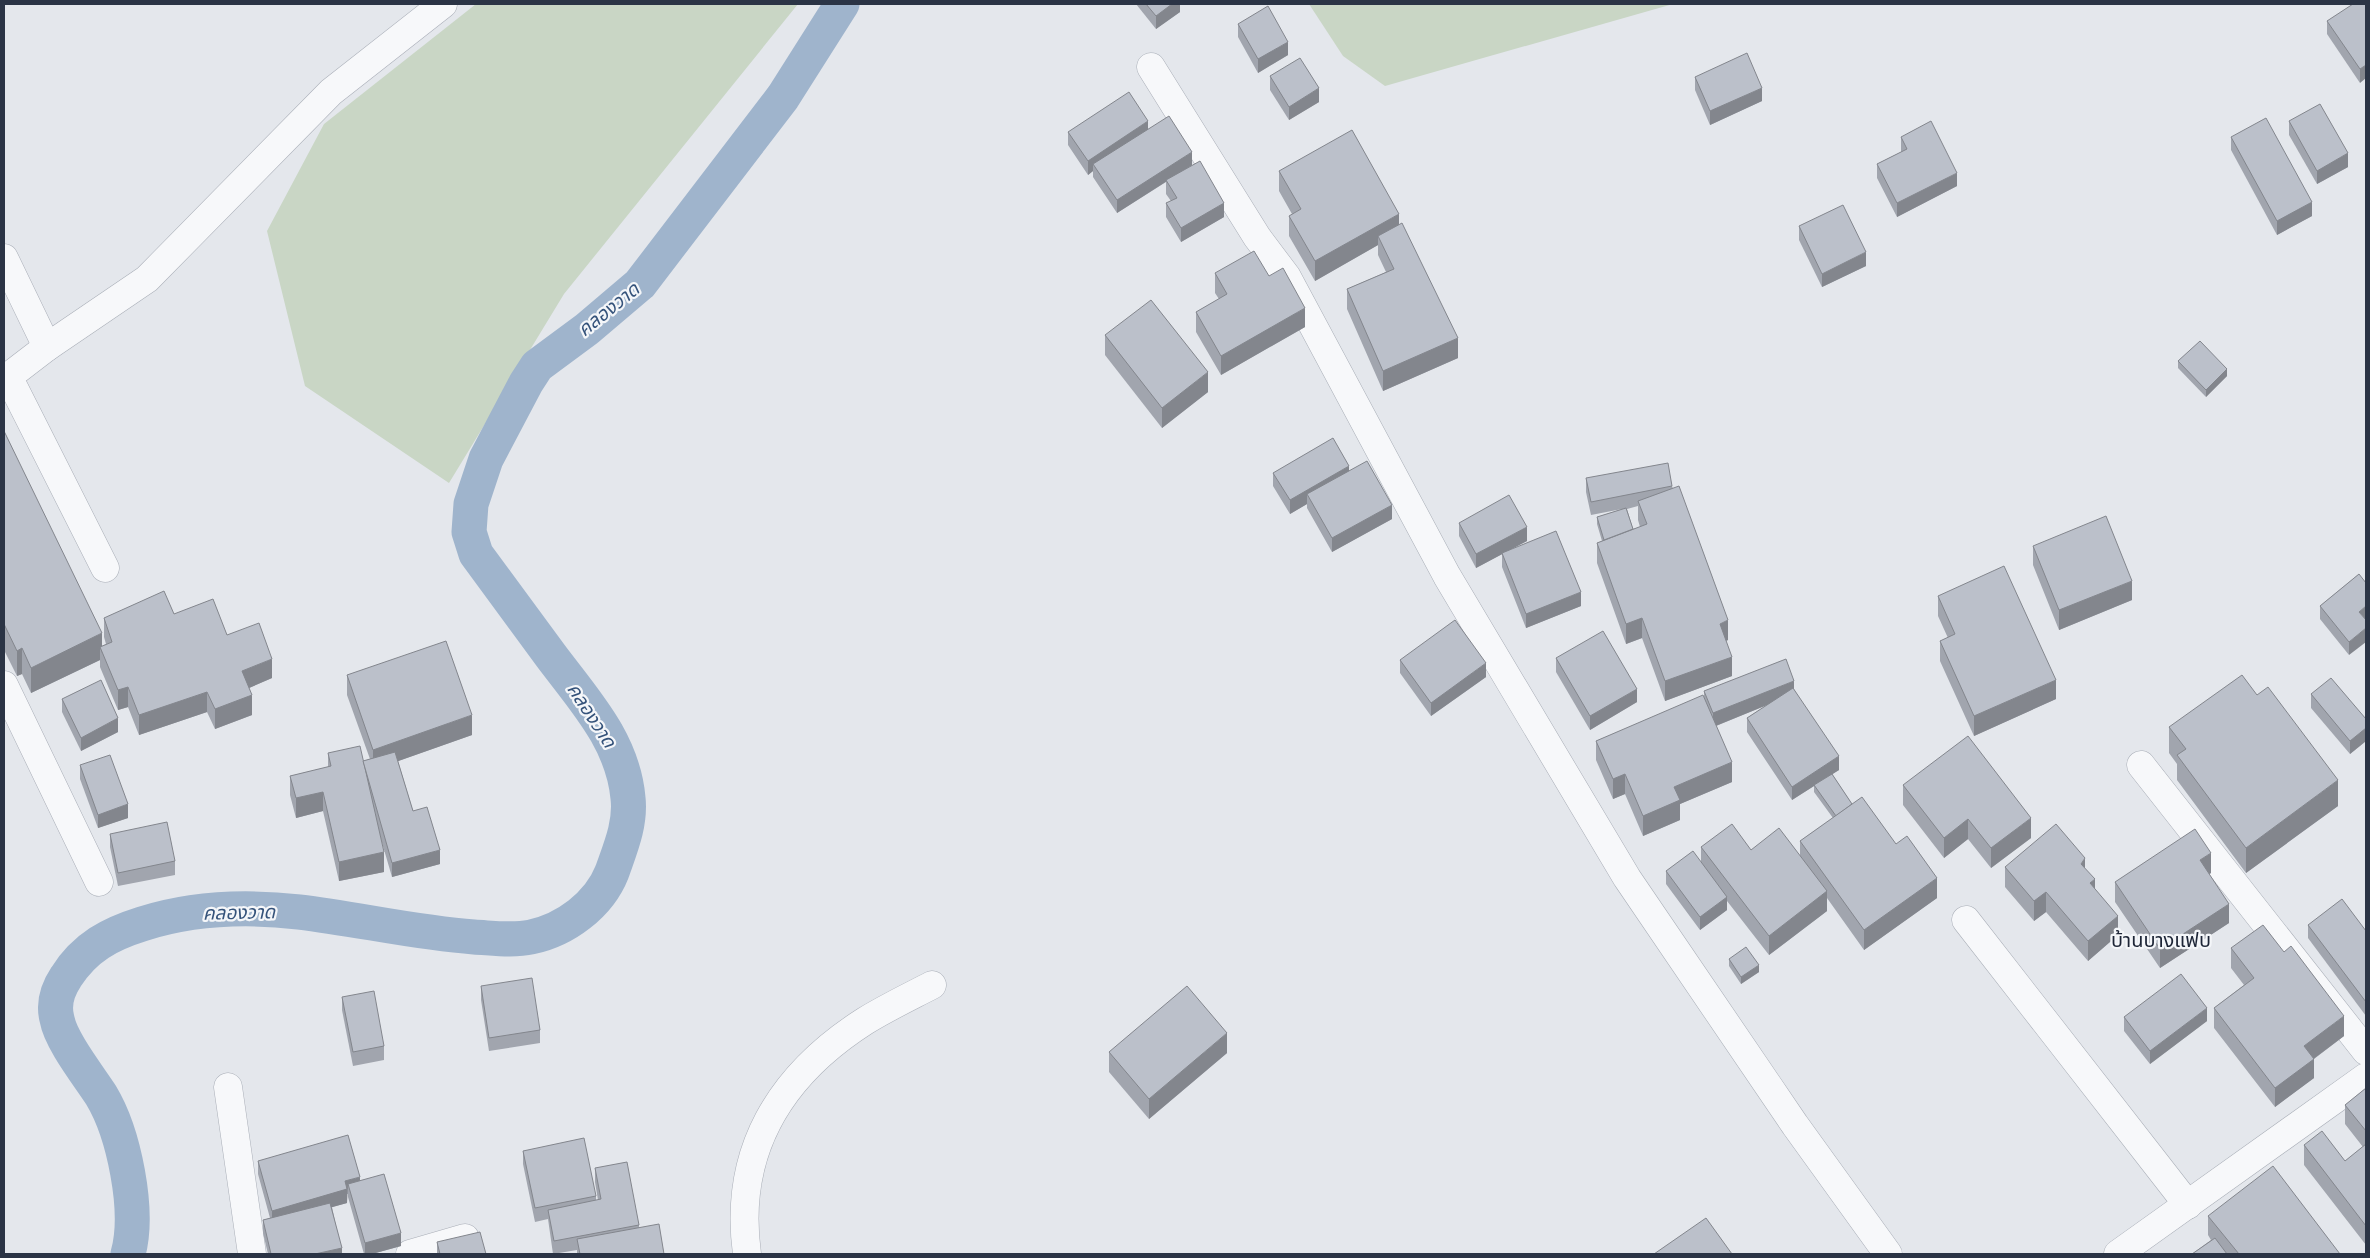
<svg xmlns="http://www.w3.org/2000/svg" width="2370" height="1258" viewBox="0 0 2370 1258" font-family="'Source Sans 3','Noto Sans Thai',sans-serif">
  <rect width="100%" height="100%" fill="#e4e7ec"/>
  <g fill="#c9d6c5">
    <path d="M476 4H798L564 294 449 483 305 386 267 231 324 124Z"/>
    <path d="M1309 4H1673L1385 86 1343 56Z"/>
  </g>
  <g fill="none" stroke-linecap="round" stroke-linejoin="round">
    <path stroke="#9fb4cc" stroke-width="35" d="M128 1254C140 1211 124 1133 101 1095 88 1075 61 1041 57 1019 53 1004 58 989 66 977 85 947 110 934 142 924 192 908 247 906 299 912 358 919 415 933 474 937 493 938 513 941 531 937 565 930 599 905 612 872 620 849 631 824 628 798 623 741 584 700 551 656 526 622 501 588 476 554L469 532 471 504 486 459 526 383 537 366 587 329 640 284 783 97 842 4"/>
    <defs>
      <g id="minor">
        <path d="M1151 67 1257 237 1287 277 1447 576 1627 878 1795 1125 1888 1254"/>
        <path d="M4 258 47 347"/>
        <path d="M8 376 105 568"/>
        <path d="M4 380 47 347 147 279 331 92 443 4"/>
        <path d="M4 685 99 882"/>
        <path d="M2141 765 2366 1051"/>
        <path d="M1966 920 2188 1205"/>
        <path d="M228 1087 252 1254"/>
        <path d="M410 1254 465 1238"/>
        <path d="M747 1254C733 1152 779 1076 865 1021 886 1008 909 997 932 985"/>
      </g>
      <path id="tertiary" d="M2118 1254 2366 1077"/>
    </defs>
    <use href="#minor" stroke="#a9aeb7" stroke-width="29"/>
    <use href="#tertiary" stroke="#a9aeb7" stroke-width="29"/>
    <use href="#minor" stroke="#f7f8fa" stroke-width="28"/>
    <use href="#tertiary" stroke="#f7f8fa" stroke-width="28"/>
  </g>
  <g fill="#a1a5ae" fill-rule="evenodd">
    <path d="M1136 4H1180V12L1156 29Z"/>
    <path d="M2366 4 2360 83 2327 34V21Z"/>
    <path d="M1238 24 1288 55 1258 73 1238 37Z"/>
    <path d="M1270 76 1319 102 1289 120 1270 90Z"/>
    <path d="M1695 77 1762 101 1710 125 1695 90Z"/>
    <path d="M2289 121 2348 167 2317 184 2289 135Z"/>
    <path d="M1148 129 1192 165 1224 217 1181 242 1166 217V203L1171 201 1166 194V182L1117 213 1093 177V171L1088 175 1068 145V132Z"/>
    <path d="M1901 137 1957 186 1897 217 1877 178V164L1901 152Z"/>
    <path d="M2231 137 2312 216 2277 235 2231 150Z"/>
    <path d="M1279 171 1399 225 1458 358 1383 391 1347 309V289L1386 272 1378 255V245L1315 281 1289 236V216L1292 214 1279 191Z"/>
    <path d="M1799 226 1866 266 1822 287 1799 240Z"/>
    <path d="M1215 273 1269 276 1305 327 1221 375 1196 332V312L1219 299 1215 293Z"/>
    <path d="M1105 335 1208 392 1162 428 1105 355Z"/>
    <path d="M2178 361 2227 376 2206 397 2178 368Z"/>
    <path d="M4 431 102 646 106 644 104 637V618L174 614 227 635 272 678 249 688 252 715 215 729 207 712 139 735 128 707 118 710 100 667V660L31 693 22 674 17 676 4 650Z"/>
    <path d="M1349 471 1392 519 1332 552 1307 508V504L1290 514 1273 486V473Z"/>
    <path d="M1586 478 1672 486 1728 640 1726 641 1732 676 1665 701 1642 638 1626 644 1597 563V543L1602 541 1597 524V517L1622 509 1591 515 1586 492ZM1638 506V520L1640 527 1633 529 1627 509Z"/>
    <path d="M1459 523 1527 541 1509 550 1581 606 1526 628 1502 567V554L1476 568 1459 536Z"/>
    <path d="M2033 546 2132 600 2059 630 2033 565Z"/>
    <path d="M2359 574 2349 655 2320 619V606Z"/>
    <path d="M1938 596 2056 699 1974 736 1940 661V641L1948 638 1938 616Z"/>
    <path d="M1556 658 1637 702 1590 730 1556 672Z"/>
    <path d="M1400 660 1486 677 1431 716 1400 673Z"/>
    <path d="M347 675 472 735 398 761 413 811 440 864 392 877 378 829 384 872 339 881 323 811 296 818 290 795V776L328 767V753L363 761 370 759 347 695Z"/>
    <path d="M1794 689 1839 770 1832 774 1852 804 1896 844 1937 898 1864 950 1827 898V911L1769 955 1727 901V910L1700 930 1666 884V871L1701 862V847L1751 850 1800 856V841L1833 818 1814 792V786L1792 800 1747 732V718L1767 705 1716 726 1732 782 1680 804V820L1643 836 1625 794 1613 799 1596 760V741L1704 697V691Z"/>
    <path d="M2311 694 2366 719V741L2350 754 2311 708Z"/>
    <path d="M62 699 118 732 81 751 62 712Z"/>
    <path d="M2169 727 2338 806 2246 873 2177 780V764L2169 753Z"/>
    <path d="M80 765 128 818 98 828 80 779Z"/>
    <path d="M1903 785 2031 838 1991 868 1968 839 1944 858 1903 805Z"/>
    <path d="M110 834 175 861V875L118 886 110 847Z"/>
    <path d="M2005 867 2085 869 2118 935 2088 961 2046 912 2034 921 2005 887Z"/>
    <path d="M2211 873 2209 874 2229 923 2160 968 2115 902V882Z"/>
    <path d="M2308 925 2366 931V1016L2308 938Z"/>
    <path d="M2231 948 2344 1036 2314 1059V1078L2275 1107 2214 1028V1008L2244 985 2231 968Z"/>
    <path d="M1729 959 1759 972 1741 984 1729 966Z"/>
    <path d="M481 986 540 1030V1043L489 1051 481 1000Z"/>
    <path d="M342 997 384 1046V1060L353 1066 342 1010Z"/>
    <path d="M2124 1017 2207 1021 2150 1064 2124 1031Z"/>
    <path d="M1109 1052 1227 1053 1149 1119 1109 1072Z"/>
    <path d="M2366 1088V1245L2304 1165V1145L2345 1161 2363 1147 2345 1124V1105Z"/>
    <path d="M523 1151 596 1196V1200H598L595 1182V1168L639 1225V1227L664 1254H577V1250L553 1254 548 1219 535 1222 523 1164Z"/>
    <path d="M258 1161 360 1181 401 1246 372 1254H364L348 1197V1194H347V1203L332 1207 342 1254H268L263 1233V1220L270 1218 258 1174Z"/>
    <path d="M2208 1216 2340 1254H2192L2211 1240 2208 1235Z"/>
    <path d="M437 1242 486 1254H437Z"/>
  </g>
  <g fill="#83868d">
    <path d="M1172 4H1180V12L1156 29V16Z"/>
    <path d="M1288 42V55L1258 73V59Z"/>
    <path d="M2366 65V78L2360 83V69Z"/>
    <path d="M1319 88V102L1289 120V107Z"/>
    <path d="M1762 88V101L1710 125V111Z"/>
    <path d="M1148 121V135L1093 164V171L1088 175V161Z"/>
    <path d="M1192 152V165L1117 213V200Z"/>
    <path d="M2348 153V167L2317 184V171Z"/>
    <path d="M1957 173V186L1897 217V203Z"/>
    <path d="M2312 202V216L2277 235V221Z"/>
    <path d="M1224 203V217L1181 242V228Z"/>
    <path d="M1399 214V233L1378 236V245L1315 281V261Z"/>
    <path d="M1866 252V266L1822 287V274Z"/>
    <path d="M1305 308V327L1221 375V356Z"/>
    <path d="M1458 338V358L1383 391V371Z"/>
    <path d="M2227 369V376L2206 397V390Z"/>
    <path d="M1208 372V392L1162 428V408Z"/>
    <path d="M1349 466V480L1307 494V504L1290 514V500Z"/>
    <path d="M1392 505V519L1332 552V538Z"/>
    <path d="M1527 527V541L1476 568V554Z"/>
    <path d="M2132 581V600L2059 630V610Z"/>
    <path d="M1581 592V606L1526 628V614Z"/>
    <path d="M2366 606V620L2359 612Z"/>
    <path d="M1642 618V638L1626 644V624Z"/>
    <path d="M1728 620V640L1720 643V624Z"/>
    <path d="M2366 628V642L2349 655V642Z"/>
    <path d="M102 633V653L100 647V660L31 693V668Z"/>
    <path d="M22 648V674L17 676V651Z"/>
    <path d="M1732 657V676L1665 701V681Z"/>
    <path d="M272 659V678L242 691V671Z"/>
    <path d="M1486 663V677L1431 716V703Z"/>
    <path d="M2056 680V699L1974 736V716Z"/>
    <path d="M1794 681V694L1713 727V713Z"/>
    <path d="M128 687V707L118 710V690Z"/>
    <path d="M1637 689V702L1590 730V716Z"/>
    <path d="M207 692V712L139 735V715Z"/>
    <path d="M252 695V715L215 729V709Z"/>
    <path d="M472 715V735L373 770V750Z"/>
    <path d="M118 718V732L81 751V738Z"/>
    <path d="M2366 728V741L2350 754V741Z"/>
    <path d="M1839 756V770L1792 800V787Z"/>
    <path d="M1732 762V782L1680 804V820L1643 836V816L1674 787Z"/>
    <path d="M1625 774V794L1613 799V779Z"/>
    <path d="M2338 780V806L2246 873V848Z"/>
    <path d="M323 792V811L296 818V798Z"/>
    <path d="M128 804V818L98 828V815Z"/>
    <path d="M2031 818V838L1991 868V848Z"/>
    <path d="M1968 819V839L1944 858V838Z"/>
    <path d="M440 850V864L392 877V863Z"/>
    <path d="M384 852V872L339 881V862Z"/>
    <path d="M2211 853V873L2200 880V860Z"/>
    <path d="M2085 858V878L2081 864Z"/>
    <path d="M1937 878V898L1864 950V930Z"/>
    <path d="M2095 879V899L2090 883Z"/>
    <path d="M1827 891V911L1769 955V936Z"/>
    <path d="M2046 892V912L2034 921V901Z"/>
    <path d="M1727 897V910L1700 930V917Z"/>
    <path d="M2229 904V923L2160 968V949Z"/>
    <path d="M2118 916V935L2088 961V941Z"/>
    <path d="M1759 965V972L1741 984V977Z"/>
    <path d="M2207 1008V1021L2150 1064V1051Z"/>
    <path d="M2344 1016V1036L2304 1066V1046Z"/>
    <path d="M1227 1033V1053L1149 1119V1099Z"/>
    <path d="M2314 1059V1078L2275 1107V1088Z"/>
    <path d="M360 1177V1190L348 1184 347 1203 272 1224V1211L345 1181Z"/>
    <path d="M401 1233V1246L372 1254H365V1243Z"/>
    <path d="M342 1248V1254H315Z"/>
  </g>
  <g fill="#bbc0ca" stroke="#83868d">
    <path d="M1146 4H1172L1156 16Z"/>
    <path d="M2353 4H2366V65L2360 69 2327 21Z"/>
    <path d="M1268 6 1288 42 1258 59 1238 24Z"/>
    <path d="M1747 53 1762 88 1710 111 1695 77Z"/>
    <path d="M1300 58 1319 88 1289 107 1270 76Z"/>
    <path d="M1129 92 1148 121 1088 161 1068 132Z"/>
    <path d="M2320 104 2348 153 2317 171 2289 121Z"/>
    <path d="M1169 116 1192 152 1117 200 1093 164Z"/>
    <path d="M2266 118 2312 202 2277 221 2231 137Z"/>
    <path d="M1931 121 1957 173 1897 203 1877 164 1907 149 1901 137Z"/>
    <path d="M1352 130 1399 214 1315 261 1289 216 1301 209 1279 171Z"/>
    <path d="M1200 161 1224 203 1181 228 1166 203 1177 198 1166 180Z"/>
    <path d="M1843 205 1866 252 1822 274 1799 226Z"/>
    <path d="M1402 223 1458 338 1383 371 1347 289 1394 269 1378 236Z"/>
    <path d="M1254 251 1269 276 1283 268 1305 308 1221 356 1196 312 1227 294 1215 273Z"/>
    <path d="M1151 300 1208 372 1162 408 1105 335Z"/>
    <path d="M2200 341 2227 369 2206 390 2178 361Z"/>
    <path d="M4 431 102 633 31 668 22 648 17 651 4 624Z"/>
    <path d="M1333 438 1349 466 1290 500 1273 473Z"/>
    <path d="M1367 461 1392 505 1332 538 1307 494Z"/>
    <path d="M1668 463 1672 486 1591 502 1586 478Z"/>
    <path d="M1679 486 1728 620 1720 624 1732 657 1665 681 1642 618 1626 624 1597 543 1647 524 1638 501Z"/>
    <path d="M1509 495 1527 527 1476 554 1459 523Z"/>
    <path d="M1626 508 1633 529 1604 540 1597 517Z"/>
    <path d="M2106 516 2132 581 2059 610 2033 546Z"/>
    <path d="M1556 531 1581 592 1526 614 1502 553Z"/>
    <path d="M2004 566 2056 680 1974 716 1940 641 1955 634 1938 596Z"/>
    <path d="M2359 574 2366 583V606L2359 612 2366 620V628L2349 642 2320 606Z"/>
    <path d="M164 591 174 614 213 599 227 635 259 623 272 659 242 671 252 695 215 709 207 692 139 715 128 687 118 690 100 647 112 642 104 618Z"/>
    <path d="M1455 620 1486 663 1431 703 1400 660Z"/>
    <path d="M1603 631 1637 689 1590 716 1556 658Z"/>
    <path d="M446 641 472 715 373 750 347 675Z"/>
    <path d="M1786 659 1794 681 1713 713 1704 691Z"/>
    <path d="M2242 675 2257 695 2268 687 2338 780 2246 848 2177 755 2186 749 2169 727Z"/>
    <path d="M2331 678 2366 719V728L2350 741 2311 694Z"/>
    <path d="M101 680 118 718 81 738 62 699Z"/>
    <path d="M1793 688 1839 756 1792 787 1747 718Z"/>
    <path d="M1703 695 1732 762 1674 787 1680 800 1643 816 1625 774 1613 779 1596 741Z"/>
    <path d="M1968 736 2031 818 1991 848 1968 819 1944 838 1903 785Z"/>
    <path d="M360 746 384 852 339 862 323 792 296 798 290 776 331 766 328 753Z"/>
    <path d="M395 752 413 811 427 807 440 850 392 863 363 761Z"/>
    <path d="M110 755 128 804 98 815 80 765Z"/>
    <path d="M1832 774 1852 804 1836 816 1814 785Z"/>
    <path d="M1862 797 1896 844 1907 836 1937 878 1864 930 1800 841Z"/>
    <path d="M167 822 175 861 118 873 110 834Z"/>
    <path d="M1732 824 1751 850 1779 828 1827 891 1769 936 1701 847Z"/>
    <path d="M2056 824 2085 858 2081 864 2095 879 2090 883 2118 916 2088 941 2046 892 2034 901 2005 867Z"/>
    <path d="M2195 829 2211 853 2200 860 2229 904 2160 949 2115 882Z"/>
    <path d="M1693 851 1727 897 1700 917 1666 871Z"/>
    <path d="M2342 899 2366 931V942L2365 943 2366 944V1002L2308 925Z"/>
    <path d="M2263 925 2284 952 2291 946 2344 1016 2304 1046 2314 1059 2275 1088 2214 1008 2254 978 2231 948Z"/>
    <path d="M1746 947 1759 965 1741 977 1729 959Z"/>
    <path d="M2181 974 2207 1008 2150 1051 2124 1017Z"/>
    <path d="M532 978 540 1030 489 1038 481 986Z"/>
    <path d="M1187 986 1227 1033 1149 1099 1109 1052Z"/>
    <path d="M374 991 384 1046 353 1052 342 997Z"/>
    <path d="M2366 1088V1131L2345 1105Z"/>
    <path d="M2322 1131 2345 1161 2366 1144V1226L2304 1145Z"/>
    <path d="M348 1135 360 1177 345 1181 347 1189 272 1211 258 1161Z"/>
    <path d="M584 1138 596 1196 535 1208 523 1151Z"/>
    <path d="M627 1162 639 1225 554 1241 548 1210 601 1199 595 1168Z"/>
    <path d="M2273 1166 2340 1254H2239L2208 1216Z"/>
    <path d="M384 1174 401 1233 365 1243 348 1184Z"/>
    <path d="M330 1203 342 1248 315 1254H271L263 1220Z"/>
    <path d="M1706 1218 1732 1254H1654Z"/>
    <path d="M659 1224 664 1254H580L577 1239Z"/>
    <path d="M480 1232 486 1254H440L437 1242Z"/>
    <path d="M2215 1238 2227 1254H2192Z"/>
  </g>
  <g text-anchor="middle" stroke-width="4.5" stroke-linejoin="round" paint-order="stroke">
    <g font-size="19" font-style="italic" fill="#34527a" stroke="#f4f6f9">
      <text transform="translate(608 309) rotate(-39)" y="7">คลองวาด</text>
      <text transform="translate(592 715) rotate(57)" y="7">คลองวาด</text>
      <text transform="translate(239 912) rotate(-1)" y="7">คลองวาด</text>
    </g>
    <g font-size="20" fill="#1d2536" stroke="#f4f6f9">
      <text x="2161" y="947">บ้านบางแฟบ</text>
    </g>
  </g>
  <rect width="2370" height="1258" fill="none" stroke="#2b3445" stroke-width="10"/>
</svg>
